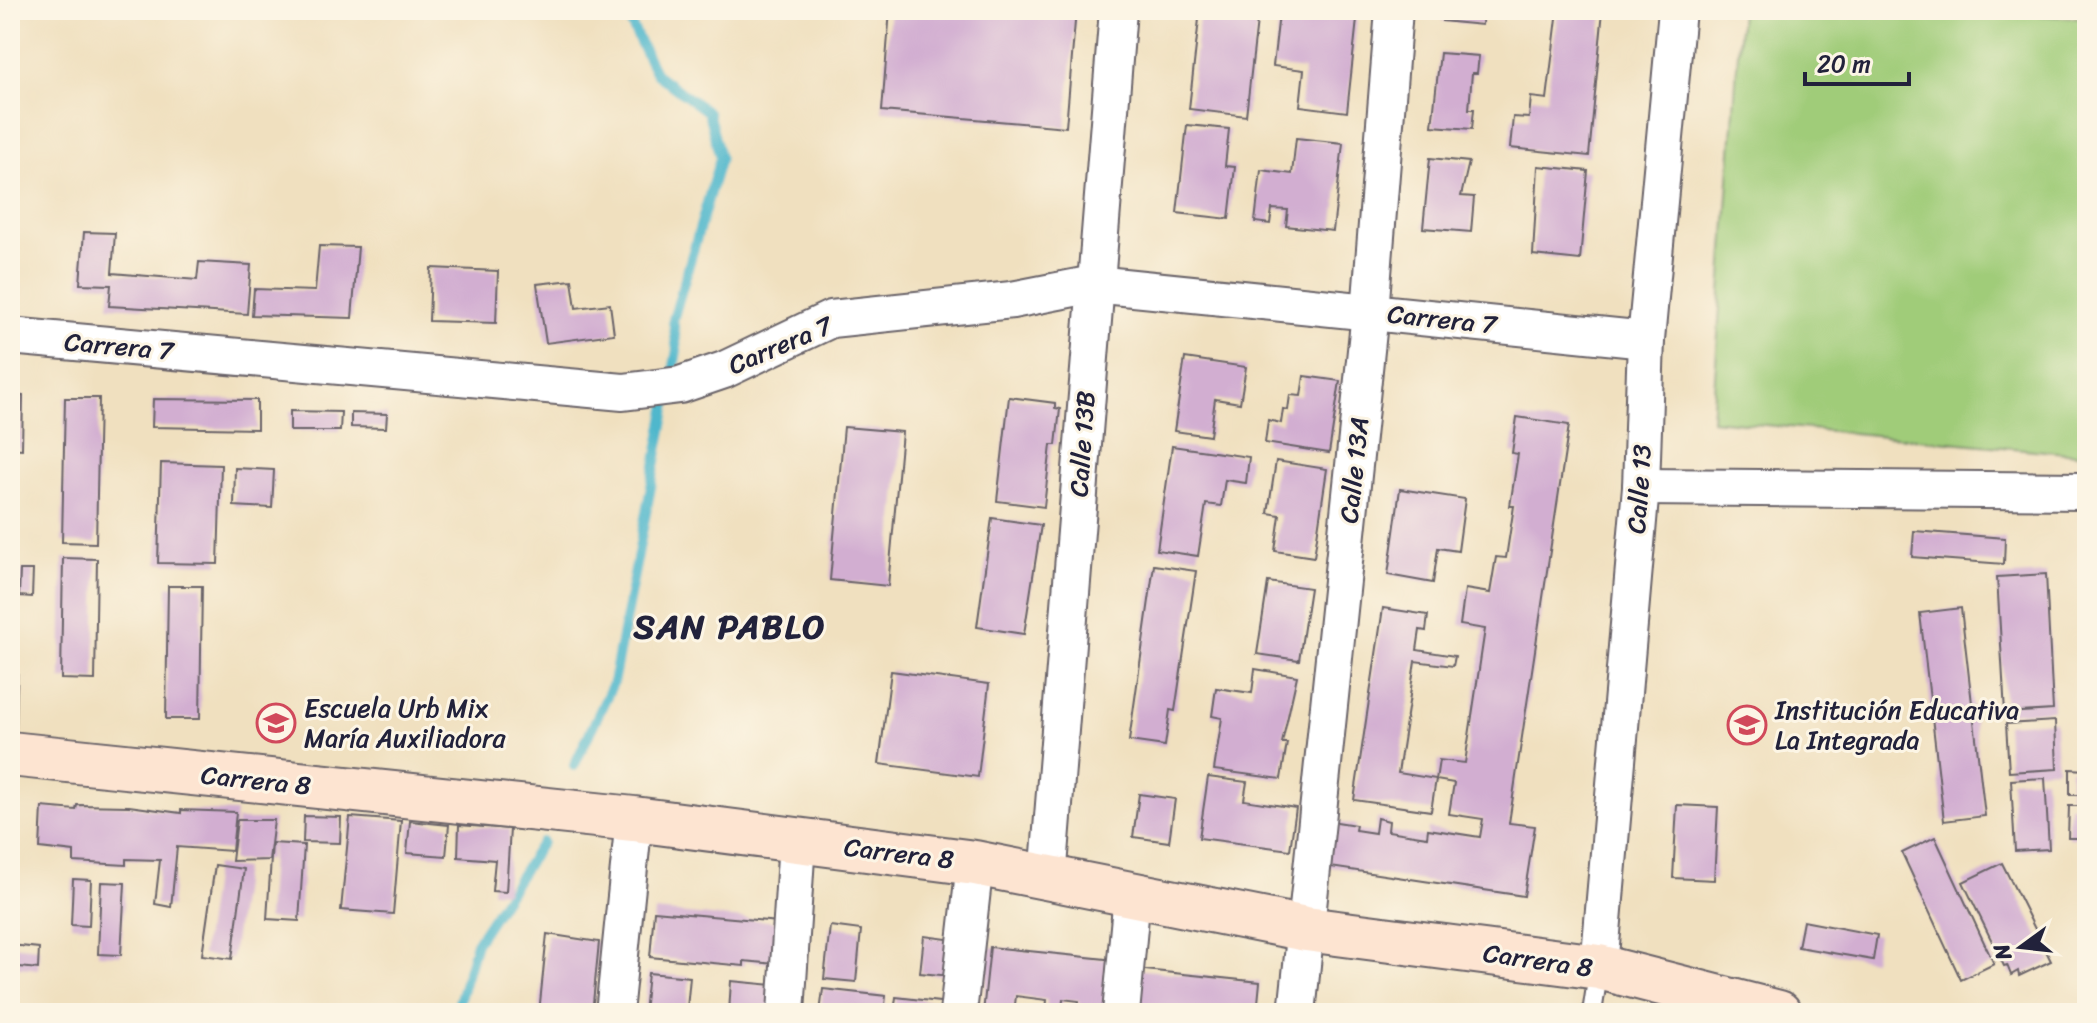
<svg xmlns="http://www.w3.org/2000/svg" width="2097" height="1023" viewBox="0 0 2097 1023" font-family="Sriracha,sans-serif">
  <rect width="100%" height="100%" fill="#fcf5e5"/>
  <filter id="ink" filterUnits="userSpaceOnUse"><feTurbulence type="fractalNoise" baseFrequency=".0125" numOctaves="2"/><feDisplacementMap in="SourceGraphic" scale="16" xChannelSelector="R" yChannelSelector="G"/><feConvolveMatrix kernelMatrix="1 2 1 2 8 2 1 2 1" color-interpolation-filters="sRGB"/></filter>
  <filter id="wash" filterUnits="userSpaceOnUse"><feTurbulence type="fractalNoise" baseFrequency=".006" numOctaves="4" result="noise"/><feDisplacementMap in="SourceGraphic" scale="32" xChannelSelector="R" yChannelSelector="G"/><feGaussianBlur stdDeviation="1.8" result="paint"/><feColorMatrix in="noise" values="0 0 0 0 0 0 0 0 0 0 0 0 0 0 0 0 0 1.4 0 .05"/><feComposite in="paint" operator="in"/></filter>
  <g filter="url(#wash)">
    <rect width="100%" height="100%" fill="#f0e0bf"/>
    <path fill="#a0cc79" stroke="#61775a" stroke-width="2" d="M1741 10H1971L2087 19V455L1712 420Z"/>
    <g fill="none" stroke-linecap="round" stroke-linejoin="round">
      <g stroke="#4fb7cc" stroke-width="10">
        <path d="M624 10 656 74 708 112 720 158 673 320 677 350 672 378"/>
        <path d="M574 766 613 683 669 394"/>
        <path d="M456 1013 476 943 542 842"/>
      </g>
    </g>
    <g id="blocks">
      <g fill="#d2aed1">
        <path d="M890 10H1076L1066 127 882 111Z"/>
        <path d="M1200 10 1258 12 1246 116 1189 109Z"/>
        <path d="M1295 10H1358L1347 112 1300 106 1304 70 1273 66 1279 14 1294 16Z"/>
        <path d="M1443 10H1483L1482 25 1442 21Z"/>
        <path d="M1558 10H1603L1589 156 1510 148 1513 117 1529 118 1531 97 1547 99Z"/>
        <path d="M1440 53 1479 56 1477 73H1472L1469 109H1474L1472 129 1432 126Z"/>
        <path d="M1187 125 1229 129 1225 166 1235 167 1229 219 1177 213Z"/>
        <path d="M1296 138 1343 143 1333 231 1286 226 1288 210 1272 209 1270 224 1255 222 1261 170 1292 174Z"/>
        <path d="M1430 158 1469 162 1461 196 1474 197 1471 232 1423 228Z"/>
        <path d="M1538 166 1588 171 1580 260 1533 255Z"/>
        <path d="M84 232 115 233 112 273 197 280 199 262 251 265 247 314 109 306 111 285 80 284Z"/>
        <path d="M319 246 358 247 352 318 252 315 254 289 315 291Z"/>
        <path d="M431 268 498 271 496 323 429 321Z"/>
        <path d="M572 280 576 308 610 304 614 334 546 343 537 284Z"/>
        <path d="M10 284H20L19 307H10Z"/>
        <path d="M1185 358 1246 367 1240 403 1215 399 1210 436 1174 431Z"/>
        <path d="M1304 376 1340 381 1329 453 1265 443 1268 420 1281 423 1283 409 1288 410 1290 395 1301 396Z"/>
        <path d="M10 395 23 396 22 449 10 448Z"/>
        <path d="M1009 397 1055 403V408L1060 409 1056 445H1051L1044 507 997 501Z"/>
        <path d="M65 398H99L96 543 62 542Z"/>
        <path d="M153 399 257 400V429L152 427Z"/>
        <path d="M290 411 341 412 340 431H290Z"/>
        <path d="M351 413 387 414 386 428 351 427Z"/>
        <path d="M1517 417 1569 425 1509 823 1535 826 1524 896 1317 865 1324 820 1356 825 1355 830 1375 833 1377 818 1389 821 1388 831 1427 837 1428 829 1480 837 1483 819 1449 814 1454 783 1436 780 1439 760 1465 763 1485 629 1460 625 1465 589 1490 593 1496 557 1506 558 1514 506H1510L1518 454 1512 453Z"/>
        <path d="M844 427 902 432 888 586 830 580Z"/>
        <path d="M1172 446 1249 457 1246 483 1225 480 1221 506 1206 504 1198 556 1157 550Z"/>
        <path d="M1276 461 1327 469 1314 557 1275 551 1280 515 1268 513Z"/>
        <path d="M161 463 221 465 218 564 158 563Z"/>
        <path d="M235 468 274 470 272 508 234 506Z"/>
        <path d="M1400 489 1465 499 1458 551 1438 548 1433 583 1388 575Z"/>
        <path d="M992 518 1041 525 1024 634 977 627Z"/>
        <path d="M1914 531 2005 538 2004 564 1912 557Z"/>
        <path d="M63 558 97 559 95 680 61 679Z"/>
        <path d="M1154 565 1196 571 1175 711 1170 710 1165 746 1129 741Z"/>
        <path d="M20 570H33L32 597 19 596Z"/>
        <path d="M2046 574 2053 710 2005 713 1997 577Z"/>
        <path d="M1268 582 1310 588 1299 660 1257 654Z"/>
        <path d="M168 586H202L200 719H166Z"/>
        <path d="M1383 608 1428 615 1426 631 1420 630 1417 650 1455 656 1453 666 1415 661 1409 702 1398 773 1436 779 1431 811 1354 800Z"/>
        <path d="M1961 608 1985 816 1944 821 1920 613Z"/>
        <path d="M10 651 18 652 16 732H10Z"/>
        <path d="M1255 669 1297 676 1282 743H1287L1281 779 1214 770 1222 718 1212 716 1216 688 1252 693Z"/>
        <path d="M891 671 989 684 978 777 879 764Z"/>
        <path d="M2055 721 2057 769 2009 772 2006 724Z"/>
        <path d="M2070 769 2086 770 2085 795H2070Z"/>
        <path d="M1208 777 1247 782 1244 800 1296 808 1290 850 1199 838Z"/>
        <path d="M2045 778 2049 849 2015 851 2011 780Z"/>
        <path d="M1139 794 1175 799 1169 842 1133 837Z"/>
        <path d="M77 805 129 806 181 813V810L236 812 232 851 177 847 171 907 155 904 160 860 126 859V865L74 862V852L40 848 42 807 76 810Z"/>
        <path d="M1677 805 1718 807 1714 880 1673 878Z"/>
        <path d="M2069 806H2087L2086 838H2068Z"/>
        <path d="M304 816 341 817 340 843 303 842Z"/>
        <path d="M350 817 401 821 393 914 341 910Z"/>
        <path d="M237 820H274L269 860 232 861Z"/>
        <path d="M410 821 449 825 446 856 407 853Z"/>
        <path d="M459 825 510 829 506 892 492 891 495 860 458 857Z"/>
        <path d="M1935 837 1994 964 1961 980 1902 853Z"/>
        <path d="M272 843 304 845 299 921 267 919Z"/>
        <path d="M2002 863 2051 961 2019 976 2018 971 2011 975 2007 965 2004 966 1963 882Z"/>
        <path d="M215 865 244 869 232 959 202 955Z"/>
        <path d="M73 879 91 880 89 926 71 925Z"/>
        <path d="M101 882 125 883 121 955 98 954Z"/>
        <path d="M654 911 779 922 775 964 744 961V966L650 957Z"/>
        <path d="M1803 921 1877 935 1873 960 1798 947Z"/>
        <path d="M830 926 861 930 856 982 824 979Z"/>
        <path d="M547 934 599 942 592 1013H539Z"/>
        <path d="M924 936 955 940 951 976 920 973Z"/>
        <path d="M10 945 39 948 38 969 10 966Z"/>
        <path d="M990 947 1115 960 1109 1012 1078 1009 1079 1001 1063 999 1062 1012 1046 1010 1047 1000 1016 996 1014 1013H983Z"/>
        <path d="M1135 969 1260 982 1257 1013H1131Z"/>
        <path d="M648 973 690 977 687 1008 682 1007 681 1013H644Z"/>
        <path d="M731 981 773 985 770 1013H729Z"/>
        <path d="M823 989 886 996 884 1013H820Z"/>
        <path d="M896 997 948 1003 947 1013H894Z"/>
      </g>
    </g>
  </g>
  <g filter="url(#ink)">
    <use href="#blocks" fill-opacity="0" stroke="#6a6469" stroke-width="2"/>
    <g fill="none" stroke-linecap="round" stroke-linejoin="round">
      <defs>
        <path id="lane" d="M1592 1013 1599 967"/>
        <g id="street">
          <path d="M10 336 623 392 680 385 724 370 831 319 1012 300 1094 284 1646 340"/>
          <path d="M1641 487 2087 491"/>
          <path d="M1048 879 1118 10"/>
          <path d="M1599 967 1641 487 1646 340 1677 10"/>
          <path d="M614 1013 634 819"/>
          <path d="M786 1013 797 841"/>
          <path d="M958 1013 975 863"/>
          <path d="M1121 1013 1132 895"/>
          <path d="M1297 1013 1370 312 1394 10"/>
        </g>
        <path id="secondary" d="M10 754 634 819 975 863 1306 929 1599 967 1779 1013"/>
      </defs>
      <use href="#lane" stroke="#6a6469" stroke-width="22"/>
      <use href="#street" stroke="#6a6469" stroke-width="40"/>
      <use href="#secondary" stroke="#6a6469" stroke-width="48"/>
      <use href="#lane" stroke="#fff" stroke-width="18"/>
      <use href="#street" stroke="#fff" stroke-width="36"/>
      <use href="#secondary" stroke="#fde4d1" stroke-width="44"/>
    </g>
  </g>
  <defs>
    <symbol id="school-ring" viewBox="-11 -11 22 22"><circle r="9.5" fill="#fcf5e5" stroke="#d1495b" stroke-width="1.5"/><path d="M0-5L7-2L0 1L-7-2ZM-4 1L0 2.5L4 1V4Q0 6-4 4Z" fill="#d1495b"/></symbol>
  </defs>
  <g fill-rule="evenodd">
    <use href="#school-ring" x="254" y="701" width="44" height="44"/>
    <use href="#school-ring" x="1725" y="703" width="44" height="44"/>
  </g>
  <g text-anchor="middle" stroke-width="6" stroke-linejoin="round" paint-order="stroke">
    <g font-size="26" fill="#22223b" stroke="#fcf5e5">
      <text transform="translate(1442 319) rotate(6)" y="9">Carrera 7</text>
      <text transform="translate(780 345) rotate(-23)" y="9">Carrera 7</text>
      <text transform="translate(119 346) rotate(5)" y="9">Carrera 7</text>
      <text transform="translate(1082 444) rotate(-86)" y="9">Calle 13B</text>
      <text transform="translate(1354 470) rotate(-84)" y="9">Calle 13A</text>
      <text transform="translate(1639 489) rotate(-86)" y="9">Calle 13</text>
      <text transform="translate(256 780) rotate(6)" y="9">Carrera 8</text>
      <text transform="translate(899 853) rotate(7)" y="9">Carrera 8</text>
      <text transform="translate(1538 960) rotate(8)" y="9">Carrera 8</text>
    </g>
    <g font-size="26" fill="#22223b" stroke="#fcf5e5" text-anchor="start">
      <text x="304" y="717">Escuela Urb Mix<tspan x="304" dy="30">María Auxiliadora</tspan></text>
      <text x="1775" y="719">Institución Educativa<tspan x="1775" dy="30">La Integrada</tspan></text>
    </g>
    <g font-size="34" font-weight="bold" letter-spacing="2" fill="#22223b" stroke="#fcf5e5">
      <text x="730" y="638">SAN PABLO</text>
    </g>
  </g>
  <rect width="2097" height="1023" fill="none" stroke="#fcf5e5" stroke-width="40"/>
  <g transform="translate(2021 947) rotate(255)" stroke="#fcf5e5" stroke-width="6" paint-order="stroke">
  <path d="M0-6L14 30L0 20L-14 30Z" fill="#22223b"/>
  <text y="-12" font-size="22" font-weight="bold" text-anchor="middle" fill="#22223b">N</text>
  </g>
  <path d="M1805 72v12h104v-12" fill="none" stroke="#22223b" stroke-width="4"/>
  <text x="1817" y="72" font-size="24" fill="#22223b" stroke="#fcf5e5" stroke-width="6" paint-order="stroke">20 m</text>
</svg>
